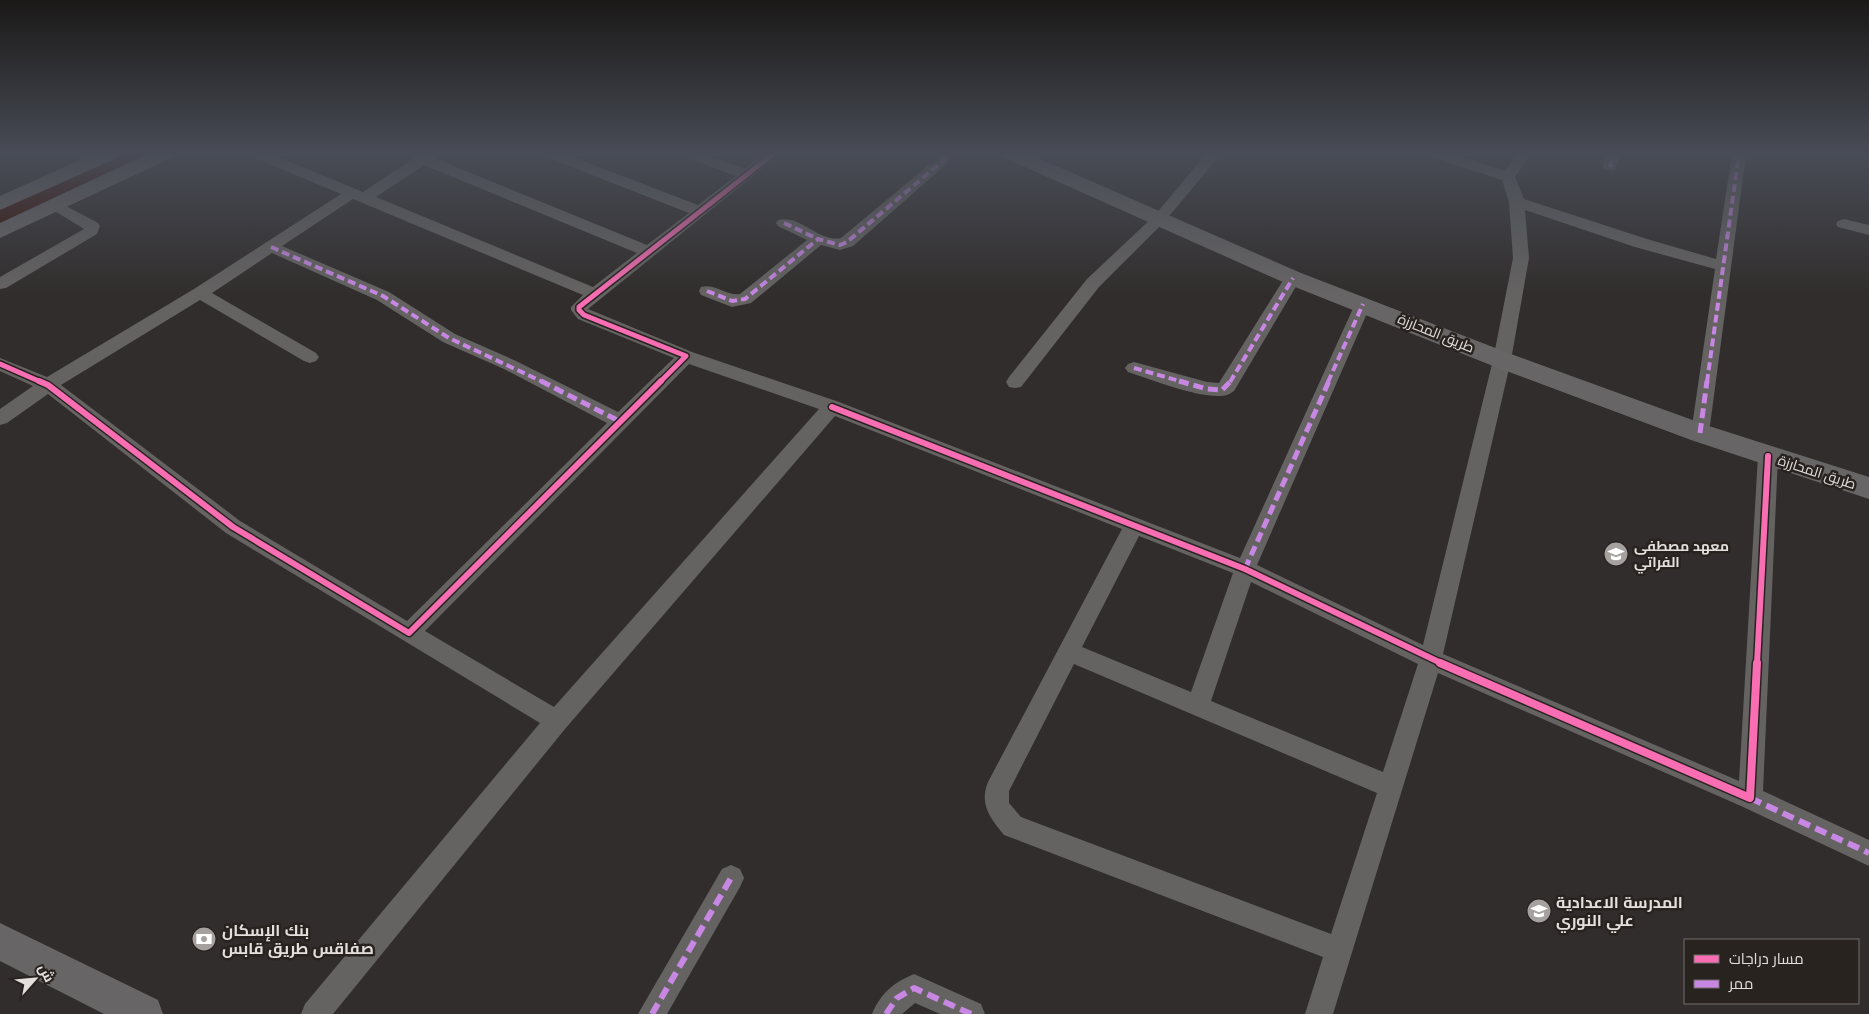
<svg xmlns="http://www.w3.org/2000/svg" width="1869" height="1014" viewBox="0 0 1869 1014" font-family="Mulish,Cairo,sans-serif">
  <rect width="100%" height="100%" fill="#312d2c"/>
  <path fill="#370d04" d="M118 154H155L0 225V208Z"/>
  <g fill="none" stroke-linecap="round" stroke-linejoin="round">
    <g fill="#656362" fill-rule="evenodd">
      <path d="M251 154H271L363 192 420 154H437L434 158 647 245 689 213 546 157 544 154H565L698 205 736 176 685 157 683 154H704L745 169 764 154H780L588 309 692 352 839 402 1240 558 1355 304 1357 300 1363 298 1369 300 1371 304 1257 565 1423 645 1493 360 1513 258 1509 202 1502 180 1431 157 1429 154H1451L1505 171 1517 154H1531L1515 177 1524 199 1647 239 1716 259 1732 154H1746L1709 433 1707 438 1700 440 1693 438 1691 433 1715 269 1635 247 1525 210 1529 258 1511 360 1443 654 1739 781 1758 456 1761 451 1768 449 1775 451 1778 456 1763 791 1869 840V866L1741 806 1438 673 1333 1014H1305L1323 957 1004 835C990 818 979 804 988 782L1122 529 835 416 565 729 333 1014H301L305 1004 540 723 226 533 48 394 7 423 0 425V409L33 386 0 371V358L47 377 194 289 341 194 253 157ZM424 165 637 253 593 287 376 197ZM353 199 583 295 571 307V310L578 319 674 358 618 412 516 361 455 334 389 292 282 246ZM272 253 377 300 443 342 504 369 607 423 407 621 240 521 61 385 200 300 304 361 310 363 316 361 319 357 316 353 212 293ZM689 364 819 409 554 707 425 631ZM1139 536 1233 573 1191 692 1082 647ZM1251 582 1418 664 1383 772 1211 701ZM1074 664 1377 793 1331 934 1021 817 1009 803V791Z"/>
      <path d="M942 154H958L853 246 840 250 821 245 751 303 732 307 701 295 699 291 701 287C715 283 726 296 740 294L807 240 778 226 776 223 778 220C800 214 820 243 841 238Z"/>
      <path d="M1206 154H1221L1165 221 1099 287 1021 387 1015 388 1009 387 1006 382 1009 377 1087 279 1155 215Z"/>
      <path d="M1606 154H1620L1615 170H1605L1603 167Z"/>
      <path d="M55 200 98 223 100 226 97 234 6 288 0 289V277L84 229 50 208 47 205 50 202Z"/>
      <path d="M1844 219 1869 225V235L1838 227 1836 224 1838 221Z"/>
      <path d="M1293 273 1299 274 1301 278 1234 391C1230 394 1226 396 1220 396 1196 397 1152 380 1128 372L1125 368 1128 364 1134 362 1207 382 1219 383 1287 274Z"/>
      <path d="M731 865 740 869 744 878 740 887 667 1014H638L722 869Z"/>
      <path d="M914 974 981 1004 985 1014H940L915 1003 902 1014H872C881 993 893 983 914 974Z"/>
    </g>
    <g fill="#676565" fill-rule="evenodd">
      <path d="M1002 154H1029L1301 273 1511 354 1709 426 1869 477V499L1691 440 1493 366 1285 283 1005 158Z"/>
      <path d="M0 923 158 1000 163 1014H104L0 961Z"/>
    </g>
    <g fill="#6c6968" fill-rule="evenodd">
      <path d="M93 154H120L117 158 0 210V196Z"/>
      <path d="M148 154H174L171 158 0 238V223Z"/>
    </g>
    <g stroke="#c787e3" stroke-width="4" stroke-dasharray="8 4" stroke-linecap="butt">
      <path d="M1610 167 1613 154"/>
      <path d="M784 223 818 239"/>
      <path d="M271 247 383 296 449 338 543 382"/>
      <path d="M707 291 732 301 745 299 818 239 840 245 847 242 951 154"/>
      <path d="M1134 368 1183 382"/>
      <path d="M1230 382 1293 278"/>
      <path d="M1328 382 1363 304"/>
      <path d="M1707 382 1739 154"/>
    </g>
    <g stroke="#c787e3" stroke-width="5" stroke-dasharray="10 5" stroke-linecap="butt">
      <path d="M541 381 621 422"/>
      <path d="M1179 381 1207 389 1222 390 1231 381"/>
      <path d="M1700 433 1707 381"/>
      <path d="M1245 569 1329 381"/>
    </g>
    <g stroke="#c787e3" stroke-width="6" stroke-dasharray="12 6" stroke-linecap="butt">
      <path d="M1750 798 1869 853"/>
      <path d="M652 1014 731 878"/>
      <path d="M886 1014 897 998 914 988 971 1014"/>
    </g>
    <defs>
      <g id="cycleway-far2">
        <path d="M0 364 41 382"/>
        <path d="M660 382 686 356 584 315 579 310V307L773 154"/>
      </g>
      <g id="cycleway-far1">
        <path d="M39 381 48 385 233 527 409 633 661 381"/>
        <path d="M832 407 1245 569 1443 664"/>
        <path d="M1757 664 1768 456"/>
      </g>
      <path id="cycleway" d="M1440 663 1750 798 1757 663"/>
    </defs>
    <use href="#cycleway-far2" stroke="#292320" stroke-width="8"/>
    <use href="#cycleway-far1" stroke="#292320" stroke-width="9"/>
    <use href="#cycleway" stroke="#292320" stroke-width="11"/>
    <use href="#cycleway-far2" stroke="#f96db3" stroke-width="5"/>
    <use href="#cycleway-far1" stroke="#f96db3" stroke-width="6"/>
    <use href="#cycleway" stroke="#f96db3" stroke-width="8"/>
  </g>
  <linearGradient id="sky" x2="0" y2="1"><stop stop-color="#1b1918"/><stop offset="0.52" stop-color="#484c56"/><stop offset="1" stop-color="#484c56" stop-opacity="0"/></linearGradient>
  <rect width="1869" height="296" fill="url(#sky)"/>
  <defs>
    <symbol id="school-disc" viewBox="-11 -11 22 22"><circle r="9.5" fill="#a5a19f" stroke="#292320"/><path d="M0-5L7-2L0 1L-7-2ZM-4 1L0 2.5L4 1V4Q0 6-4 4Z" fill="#fff"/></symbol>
    <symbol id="bank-disc" viewBox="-11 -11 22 22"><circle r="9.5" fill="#a5a19f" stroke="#292320"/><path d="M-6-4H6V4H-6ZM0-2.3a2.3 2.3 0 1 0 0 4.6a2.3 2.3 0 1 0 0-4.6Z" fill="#fff"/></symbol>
  </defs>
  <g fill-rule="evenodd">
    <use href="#school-disc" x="1602" y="540" width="28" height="28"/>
    <use href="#school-disc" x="1525" y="897" width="28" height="28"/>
    <use href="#bank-disc" x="190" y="925" width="28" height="28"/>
  </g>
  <g text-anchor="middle" stroke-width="5" stroke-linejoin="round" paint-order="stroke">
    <g font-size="14" fill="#e3dfdd" stroke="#292320">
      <text transform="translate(1436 333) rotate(22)" y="5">طريق المحارزة</text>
      <text transform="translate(1817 472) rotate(18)" y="5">طريق المحارزة</text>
    </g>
    <g font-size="14" font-weight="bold" fill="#e3dfdd" stroke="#292320" text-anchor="start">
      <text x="1634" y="551">معهد مصطفى<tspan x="1634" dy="16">الفراتي</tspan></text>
    </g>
    <g font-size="16" font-weight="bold" fill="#e3dfdd" stroke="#292320" text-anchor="start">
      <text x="1556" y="908">المدرسة الاعدادية<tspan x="1556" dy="18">علي النوري</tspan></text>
      <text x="222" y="936">بنك الإسكان<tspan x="222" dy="18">صفاقس طريق قابس</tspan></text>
    </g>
  </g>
  <rect x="1684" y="939" width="175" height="65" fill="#292320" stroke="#736e6c"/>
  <rect x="1694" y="955" width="25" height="8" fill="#f96db3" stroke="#736e6c"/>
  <text x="1729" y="964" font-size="15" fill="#e3dfdd">مسار دراجات</text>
  <rect x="1694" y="980" width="25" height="8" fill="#c787e3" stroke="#736e6c"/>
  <text x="1729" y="989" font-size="15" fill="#e3dfdd">ممر</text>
  <g transform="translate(35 979) rotate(63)" stroke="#292320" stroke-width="4" paint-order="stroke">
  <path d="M0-4L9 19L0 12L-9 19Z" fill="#e3dfdd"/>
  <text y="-8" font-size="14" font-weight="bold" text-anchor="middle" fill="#e3dfdd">ش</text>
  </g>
</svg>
